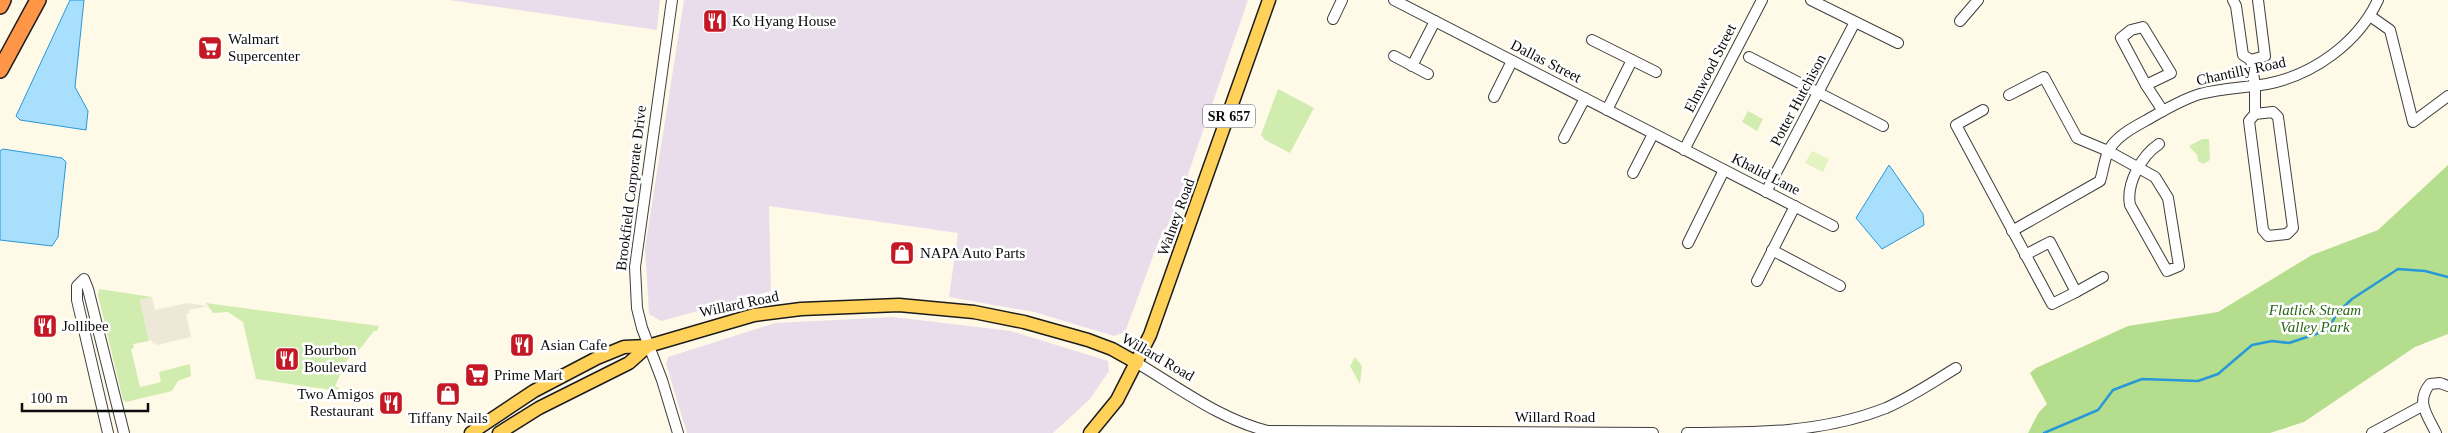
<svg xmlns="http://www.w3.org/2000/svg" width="2448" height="433" viewBox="0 0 2448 433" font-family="'Times New Roman',serif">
  <rect width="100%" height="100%" fill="#fffae8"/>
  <g fill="#e9ddeb">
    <path d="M449 0H660L657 30Z"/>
    <path d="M684 0H1248L1174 215 1159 240 1125 332 1114 336 1034 312 949 297 958 233 769 206 771 291 661 321 649 314 645 248Z"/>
    <path d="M893 317 1011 331 1108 361 1109 371 1090 399 1053 433H687L666 364 668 357 775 323Z"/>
  </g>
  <g fill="#d1ecaf">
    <path d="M1278 89 1314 108 1290 153 1265 140 1261 135Z"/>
    <path d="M1748 111 1763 119 1757 131 1742 122Z"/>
    <path d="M2202 139H2209L2210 160 2203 164 2198 161 2197 155 2189 146Z"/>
    <path d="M99 289 152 297 140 300 149 341 133 344 134 348 131 349 140 387 161 382 159 372 190 364 191 376 178 381 172 391 126 402 123 400 98 295Z"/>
    <path d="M206 303 379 326 377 331H374L360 349 347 360 335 386 339 388 338 391 256 379 243 322 228 312 213 313Z"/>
    <path d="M1355 357 1362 366 1360 384 1350 366Z"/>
  </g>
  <path fill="#b4de8d" d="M2448 165V334L2415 347 2304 422 2270 433H2028L2039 412 2047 404 2030 373 2036 368 2128 326 2218 312 2312 255 2378 230Z"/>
  <path fill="#e3f3c1" d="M1812 151 1829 159 1823 172 1805 163Z"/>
  <path fill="#eee8d8" d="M152 297 155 310 188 303 208 306 189 310V313L186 314 191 337 157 345 156 343 153 344 152 340 149 341 140 300Z"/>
  <g fill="#a7dffc" stroke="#2898d9">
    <path d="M70 0H84L75 87 88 111 86 130 20 120 16 116Z"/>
    <path d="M3 149 62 158 66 162 58 237 52 246 0 240V151Z"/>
    <path d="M1889 165 1923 214 1924 225 1882 249 1856 218Z"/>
  </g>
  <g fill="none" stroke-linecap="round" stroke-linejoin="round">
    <path stroke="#2898d9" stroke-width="2.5" d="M2044 433 2098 410 2113 390 2142 379 2198 381 2218 374 2252 345 2272 341 2289 343 2328 330 2337 313 2352 299 2398 269 2425 271 2448 277"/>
    <defs>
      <g id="minor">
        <path d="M672 0 635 267 637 308 642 328 662 380 678 433"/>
        <path d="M1394 0 1833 226"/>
        <path d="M1811 0 1898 43"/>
        <path d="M2233 0 2236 6 2243 55 2251 60 2255 86V114"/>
        <path d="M2370 16 2390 30 2413 122 2448 96"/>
        <path d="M1333 19 1342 0"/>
        <path d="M1960 21 1978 0"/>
        <path d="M2143 27 2171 73 2146 85 2121 38 2131 30Z"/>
        <path d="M1592 40 1656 72"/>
        <path d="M1394 56 1428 74"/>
        <path d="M1749 57 1883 126"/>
        <path d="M2251 60 2265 56 2258 0"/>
        <path d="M1412 66 1435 21"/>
        <path d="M2146 85 2163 111"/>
        <path d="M2009 95 2044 77 2077 138 2108 151 2155 177 2168 198 2179 266 2167 271 2130 205C2126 184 2141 156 2159 144"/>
        <path d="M1494 97 1512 61"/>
        <path d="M1607 110 1632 60"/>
        <path d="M1983 110 1956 125 2052 304 2076 292 2050 242 2025 255"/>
        <path d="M2273 112 2278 117 2293 228 2287 234 2268 236 2263 230 2249 121 2255 114Z"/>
        <path d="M1564 138 1585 98"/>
        <path d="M1684 150 1762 0"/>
        <path d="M1633 173 1653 134"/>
        <path d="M1766 192 1855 22"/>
        <path d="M2012 231 2100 181C2103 172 2104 161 2108 152 2114 138 2132 128 2145 121 2163 111 2180 100 2200 94 2222 88 2244 88 2267 84 2313 75 2358 43 2378 0"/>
        <path d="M1688 243 1724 170"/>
        <path d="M1772 250 1840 286"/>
        <path d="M1757 281 1795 206"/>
        <path d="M2076 292 2103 277"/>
        <path d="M1137 363C1178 387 1221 420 1268 431L1653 433"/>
        <path d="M108 433 77 300V286L84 279 88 289 124 433"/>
        <path d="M1687 433C1755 433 1823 433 1886 408 1911 397 1933 382 1956 368"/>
        <path d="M2372 433 2422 406"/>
        <path d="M2436 433C2428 416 2415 402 2430 384L2440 383 2448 386"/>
      </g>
      <g id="major">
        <path d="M471 433 534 391 597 358 624 347 648 346 754 315 801 309 899 305 974 312 1024 322 1088 340 1112 349 1137 363"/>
        <path d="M499 433 539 408 629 363 648 346"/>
        <path d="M1090 433 1117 400 1150 335 1269 0"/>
      </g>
      <g id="highway">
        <path d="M0 6 3 0"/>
        <path d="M0 70 38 0"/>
      </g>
    </defs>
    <use href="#minor" stroke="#3e3e3e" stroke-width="12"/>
    <use href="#major" stroke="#1c1c1c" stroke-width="15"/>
    <use href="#highway" stroke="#1c1c1c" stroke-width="18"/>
    <use href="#minor" stroke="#fff" stroke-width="10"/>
    <use href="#major" stroke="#ffd158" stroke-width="12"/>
    <use href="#highway" stroke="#ff9546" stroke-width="15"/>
  </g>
  <defs>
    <symbol id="restaurant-square" viewBox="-11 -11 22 22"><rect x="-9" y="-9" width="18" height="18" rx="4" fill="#c51825" stroke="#fff"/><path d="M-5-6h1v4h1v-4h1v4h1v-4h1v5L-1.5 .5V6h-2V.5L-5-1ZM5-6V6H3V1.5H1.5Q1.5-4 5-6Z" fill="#fff"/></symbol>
    <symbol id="supermarket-square" viewBox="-11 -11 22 22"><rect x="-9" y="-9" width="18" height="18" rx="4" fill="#c51825" stroke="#fff"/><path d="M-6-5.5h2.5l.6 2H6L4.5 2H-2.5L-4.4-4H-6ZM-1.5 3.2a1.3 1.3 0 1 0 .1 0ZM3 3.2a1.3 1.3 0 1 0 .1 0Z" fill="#fff"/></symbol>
    <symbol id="shop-square" viewBox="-11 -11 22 22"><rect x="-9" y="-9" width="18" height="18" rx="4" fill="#c51825" stroke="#fff"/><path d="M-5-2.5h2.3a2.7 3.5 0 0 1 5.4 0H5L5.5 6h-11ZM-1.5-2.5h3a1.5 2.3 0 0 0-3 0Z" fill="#fff"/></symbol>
  </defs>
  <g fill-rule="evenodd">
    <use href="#restaurant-square" x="701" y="7" width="28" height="28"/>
    <use href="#supermarket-square" x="196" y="34" width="28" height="28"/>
    <use href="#shop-square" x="888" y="239" width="28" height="28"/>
    <use href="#restaurant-square" x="31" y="312" width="28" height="28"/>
    <use href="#restaurant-square" x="508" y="331" width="28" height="28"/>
    <use href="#restaurant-square" x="273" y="345" width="28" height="28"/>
    <use href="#supermarket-square" x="463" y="361" width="28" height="28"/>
    <use href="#shop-square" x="434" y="380" width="28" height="28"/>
    <use href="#restaurant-square" x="377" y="389" width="28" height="28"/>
  </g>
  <g text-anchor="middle" stroke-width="5" stroke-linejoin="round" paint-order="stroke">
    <rect fill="#fff" stroke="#545454" stroke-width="1" x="1203" y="104.5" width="52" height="23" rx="4"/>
    <g font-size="14" font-weight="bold" fill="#0b0b0b">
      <text x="1229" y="121">SR 657</text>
    </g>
    <g font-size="15" fill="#0b0b0b" stroke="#fff" text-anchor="start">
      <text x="732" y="26">Ko Hyang House</text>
      <text x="228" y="44">Walmart<tspan x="228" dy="17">Supercenter</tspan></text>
      <text x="920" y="258">NAPA Auto Parts</text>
      <text x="62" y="331">Jollibee</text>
      <text x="540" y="350">Asian Cafe</text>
      <text x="304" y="355">Bourbon<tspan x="304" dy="17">Boulevard</tspan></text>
      <text x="494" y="380">Prime Mart</text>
      <text x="374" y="399" text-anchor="end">Two Amigos<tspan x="374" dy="17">Restaurant</tspan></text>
      <text x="448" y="423" text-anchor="middle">Tiffany Nails</text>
    </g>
    <g font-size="15" fill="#0b0b0b" stroke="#fff">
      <text transform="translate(1546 61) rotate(27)" y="5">Dallas Street</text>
      <text transform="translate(1710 68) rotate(-63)" y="5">Elmwood Street</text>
      <text transform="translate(2241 71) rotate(-12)" y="5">Chantilly Road</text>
      <text transform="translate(1798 100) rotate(-62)" y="5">Potter Hutchison</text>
      <text transform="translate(1766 174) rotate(27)" y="5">Khalid Lane</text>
      <text transform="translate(631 188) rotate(-83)" y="5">Brookfield Corporate Drive</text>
      <text transform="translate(1176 217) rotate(-70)" y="5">Walney Road</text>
      <text transform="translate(739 304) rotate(-12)" y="5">Willard Road</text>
      <text transform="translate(1158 357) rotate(30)" y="5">Willard Road</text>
      <text x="1555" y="422">Willard Road</text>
    </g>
    <g font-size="15" font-style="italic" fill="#296716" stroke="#fff">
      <text x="2315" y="315">Flatlick Stream<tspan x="2315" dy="17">Valley Park</tspan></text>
    </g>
  </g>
  <path d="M22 403v8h126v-8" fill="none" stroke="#0b0b0b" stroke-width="2.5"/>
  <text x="30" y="403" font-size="15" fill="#0b0b0b" stroke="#ffffff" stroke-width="4" paint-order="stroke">100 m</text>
</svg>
